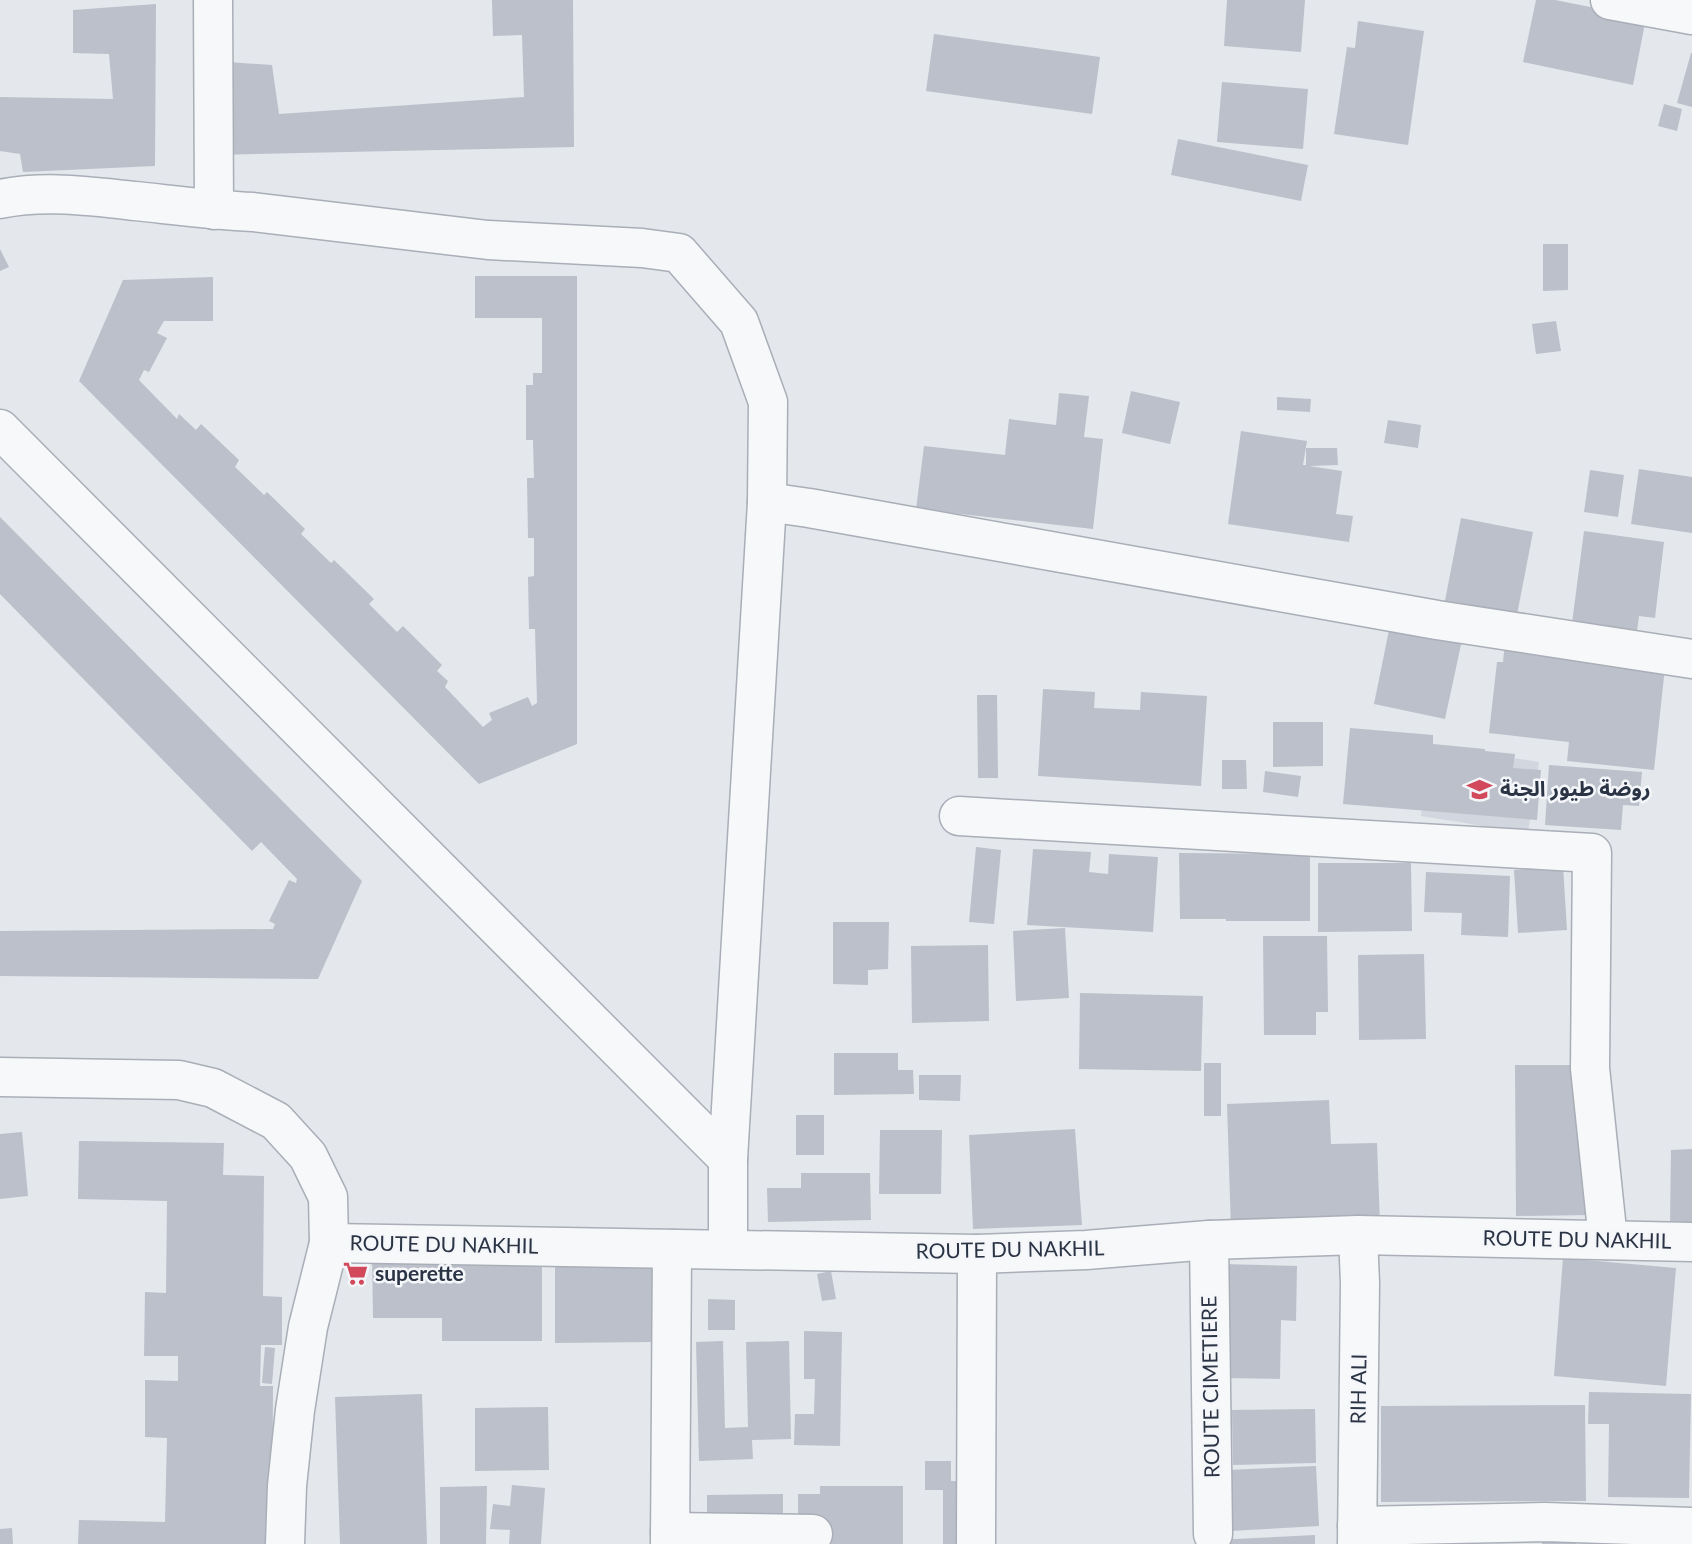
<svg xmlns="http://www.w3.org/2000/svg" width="1692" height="1544" viewBox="0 0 1692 1544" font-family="Lato,'Noto Sans Arabic',sans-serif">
  <rect width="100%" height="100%" fill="#e4e7ec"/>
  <path fill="#d2d6de" d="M1432 745 1539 762 1528 833 1421 816Z"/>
  <g fill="#bbc0ca">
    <path d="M492 0H573L574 147 214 155 213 61 272 65 279 114 524 97 522 35 493 36Z"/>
    <path d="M1227 0H1305L1301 52 1224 46Z"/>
    <path d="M1536 0H1555L1646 18 1633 85 1523 62Z"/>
    <path d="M156 4 155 166 23 172 20 154 0 151V97L113 99 109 54 73 53V10Z"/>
    <path d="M1358 21 1424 31 1408 145 1334 134 1347 47 1355 48Z"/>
    <path d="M934 34 1100 57 1092 114 926 91Z"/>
    <path d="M1691 53H1692V107L1677 103Z"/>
    <path d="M1222 82 1308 89 1303 149 1217 142Z"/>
    <path d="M1664 104 1682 109 1677 131 1658 126Z"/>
    <path d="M1178 139 1308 165 1301 201 1171 175Z"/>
    <path d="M1543 244H1568V290L1543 291Z"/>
    <path d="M0 249 9 267 0 271Z"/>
    <path d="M475 276H577V744L479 784 79 381 123 280 213 277V321H164L157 333 167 338 149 372 144 370 139 380 177 419 179 414 196 430 201 424 239 460 235 467 264 495 267 492 305 529 301 534 331 563 334 560 374 599 369 604 397 632 403 626 442 665 437 671 448 681 445 687 483 727 492 720 489 713 528 697 532 706 537 703 535 629H529L528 577 534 576V538H528L527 478H534L533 440H526V385H533V373H542V318H475Z"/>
    <path d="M1556 321 1561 351 1536 354 1532 324Z"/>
    <path d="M1131 391 1180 402 1170 444 1122 433Z"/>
    <path d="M1059 393 1089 396 1084 437 1103 439 1093 529 916 509 924 446 1005 455 1009 419 1056 425Z"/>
    <path d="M1277 397 1311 399 1310 412 1277 410Z"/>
    <path d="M1388 420 1421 425 1418 448 1384 443Z"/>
    <path d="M1241 431 1307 441 1303 465H1306V448H1337L1338 465 1309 466 1342 471 1336 514 1353 516 1349 542 1228 524Z"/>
    <path d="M1639 469 1692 477V533L1631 524Z"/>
    <path d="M1590 470 1624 475 1618 517 1584 512Z"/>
    <path d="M0 517 362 881 318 979 0 976V931L273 929 275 924 269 921 289 880 296 883 297 879 261 842 252 851 0 594Z"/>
    <path d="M1461 518 1533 532 1515 625 1443 611Z"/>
    <path d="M1584 531 1664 542 1655 618 1639 616 1637 631 1572 623Z"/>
    <path d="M1390 625 1462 640 1445 719 1374 704Z"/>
    <path d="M1505 641 1666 658 1654 770 1567 761 1569 742 1489 733 1497 662H1503Z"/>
    <path d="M1043 689 1095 692 1094 708 1140 710 1141 692 1207 696 1201 786 1038 776Z"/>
    <path d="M977 695H997L998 778H978Z"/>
    <path d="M1273 722H1323V766L1273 767Z"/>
    <path d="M1350 728 1433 735V744L1485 749V751L1515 754 1513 768 1541 770 1537 820 1343 804Z"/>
    <path d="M1222 760H1246L1247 789H1222Z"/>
    <path d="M1549 765 1642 772 1639 806 1623 805 1621 830 1545 825Z"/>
    <path d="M1265 771 1301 776 1298 797 1263 792Z"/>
    <path d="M976 847 1001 850 994 924 969 922Z"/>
    <path d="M1033 849 1091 852 1089 872 1108 874 1109 854 1158 857 1153 932 1027 925Z"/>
    <path d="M1179 853 1310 854V921H1226V919H1180Z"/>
    <path d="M1318 863H1411L1412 931 1318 932Z"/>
    <path d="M1563 866 1567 930 1518 933 1514 870Z"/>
    <path d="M1426 872 1510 876 1508 937 1461 935 1462 913 1424 912Z"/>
    <path d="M833 922H889L888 969 868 970V985L833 984Z"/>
    <path d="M1065 928 1069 998 1016 1001 1013 931Z"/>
    <path d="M1263 936H1327L1328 1012H1316V1035H1264Z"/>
    <path d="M988 945 989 1021 912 1023 911 946Z"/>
    <path d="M1424 954 1426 1039 1359 1040 1358 955Z"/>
    <path d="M1080 993 1203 996 1201 1071 1079 1069Z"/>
    <path d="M834 1053H898V1070H913L914 1094 834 1095Z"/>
    <rect x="1204" y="1063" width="17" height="53"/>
    <path d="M1515 1065H1588L1590 1215 1516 1216Z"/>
    <path d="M919 1075H961L960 1101 919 1100Z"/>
    <path d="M1329 1100 1331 1144 1377 1143 1380 1225 1231 1230 1227 1104Z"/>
    <rect x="796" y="1115" width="28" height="40"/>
    <path d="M1075 1129 1082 1225 973 1229 969 1135Z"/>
    <path d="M880 1130H942L941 1194H879Z"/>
    <path d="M22 1132 28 1196 0 1199V1134Z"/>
    <path d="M79 1141 224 1143 223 1175 264 1176 263 1296 282 1297V1345H261L260 1386H273L272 1544H78L79 1520 165 1522 167 1438 145 1437V1380L178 1381V1356H144L145 1292 166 1293 167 1201 78 1199Z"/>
    <path d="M1692 1149V1227L1670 1226 1671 1150Z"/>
    <path d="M801 1173H870L871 1220 768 1222 767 1188H801Z"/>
    <path d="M372 1253H542V1341H442V1318H373Z"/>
    <path d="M653 1258 654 1342 555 1343V1259Z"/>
    <path d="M1563 1258 1676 1268 1666 1386 1554 1376Z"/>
    <path d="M1222 1264 1297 1266 1296 1321 1281 1320 1280 1379 1221 1378Z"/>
    <path d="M831 1271 836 1299 822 1301 817 1274Z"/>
    <path d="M708 1299 735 1300V1330H708Z"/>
    <path d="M804 1331 842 1332 840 1446 794 1445 795 1414H814L815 1379H804Z"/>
    <path d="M723 1341 725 1428 748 1427 746 1342 789 1341 791 1439 752 1440 753 1459 699 1461 696 1342Z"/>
    <path d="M265 1347 275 1348 272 1384 262 1383Z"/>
    <path d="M1589 1392 1691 1394 1689 1498 1608 1497 1609 1424H1588Z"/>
    <path d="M422 1394 427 1544H340L335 1397Z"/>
    <path d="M1585 1405 1586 1501 1381 1502V1406Z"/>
    <path d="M548 1407 549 1470 475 1471V1408Z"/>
    <path d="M1315 1409 1316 1463 1233 1465 1232 1410Z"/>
    <path d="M925 1461H951V1481H971L970 1544H943V1490H925Z"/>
    <path d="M1316 1466 1319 1526 1230 1531 1227 1470Z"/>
    <path d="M512 1485 545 1488 541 1544H509L510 1530 490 1529 493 1504 510 1506Z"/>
    <path d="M487 1486 486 1544H440V1487Z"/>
    <path d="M820 1486H903V1544H820L798 1517V1494H820Z"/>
    <path d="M783 1494V1516H707V1495Z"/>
    <path d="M12 1528 13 1544H0V1529Z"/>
    <rect x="1542" y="1533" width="34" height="11"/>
    <path d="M1315 1535V1544H1215V1540Z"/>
  </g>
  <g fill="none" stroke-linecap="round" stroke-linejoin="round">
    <defs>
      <g id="minor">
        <path d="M213 0 214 210"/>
        <path d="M1610 0 1692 15"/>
        <path d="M0 199C44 190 91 196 135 201 174 205 213 210 253 212L488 240 642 248 679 253 739 322 768 402 767 502 728 1159V1249"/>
        <path d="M0 429 728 1159"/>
        <path d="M767 502 809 508 1437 620 1692 659"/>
        <path d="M959 816 1592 853 1590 1068 1608 1240"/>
        <path d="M0 1077 179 1080 213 1088 276 1121 308 1156 328 1197 329 1243 308 1327 295 1410 287 1486 285 1544"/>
        <path d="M1209 1240 1213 1534"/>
        <path d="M329 1243 977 1254 1086 1250 1209 1240 1358 1235 1692 1242"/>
        <path d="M1357 1526 1545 1522 1692 1527"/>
        <path d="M670 1532 813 1534"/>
        <path d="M670 1544 672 1249"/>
        <path d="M976 1544 977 1254"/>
        <path d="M1357 1544 1360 1283 1358 1235"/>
      </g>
    </defs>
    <use href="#minor" stroke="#a9aeb7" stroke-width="41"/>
    <use href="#minor" stroke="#f7f8fa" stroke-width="38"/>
  </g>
  <defs>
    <symbol id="school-bare" viewBox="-9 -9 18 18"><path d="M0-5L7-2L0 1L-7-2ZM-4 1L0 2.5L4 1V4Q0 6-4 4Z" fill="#d1495b" stroke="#f4f6f9" stroke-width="2.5" paint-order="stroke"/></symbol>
    <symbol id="supermarket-bare" viewBox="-9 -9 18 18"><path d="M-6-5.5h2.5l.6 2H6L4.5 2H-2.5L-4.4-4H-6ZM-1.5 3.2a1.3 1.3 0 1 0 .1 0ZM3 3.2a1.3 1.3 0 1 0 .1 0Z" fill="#d1495b" stroke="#f4f6f9" stroke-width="2.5" paint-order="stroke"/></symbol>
  </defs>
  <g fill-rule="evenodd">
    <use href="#school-bare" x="1462" y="772" width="35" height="35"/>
    <use href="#supermarket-bare" x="338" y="1256" width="35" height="35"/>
  </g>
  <g text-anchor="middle" stroke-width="5" stroke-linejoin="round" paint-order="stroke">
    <g font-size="21" font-weight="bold" fill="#2b3445" stroke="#f4f6f9" text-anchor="start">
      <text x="1500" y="796">روضة طيور الجنة</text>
      <text x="375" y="1281">superette</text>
    </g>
    <g font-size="21" fill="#2b3445" stroke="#f4f6f9">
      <text transform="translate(1577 1240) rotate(1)" y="7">ROUTE DU NAKHIL</text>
      <text transform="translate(444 1245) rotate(1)" y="7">ROUTE DU NAKHIL</text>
      <text transform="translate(1010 1250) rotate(-1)" y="7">ROUTE DU NAKHIL</text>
      <text transform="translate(1211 1387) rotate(-91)" y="7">ROUTE CIMETIERE</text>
      <text transform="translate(1359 1389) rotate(-89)" y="7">RIH ALI</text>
    </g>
  </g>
</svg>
